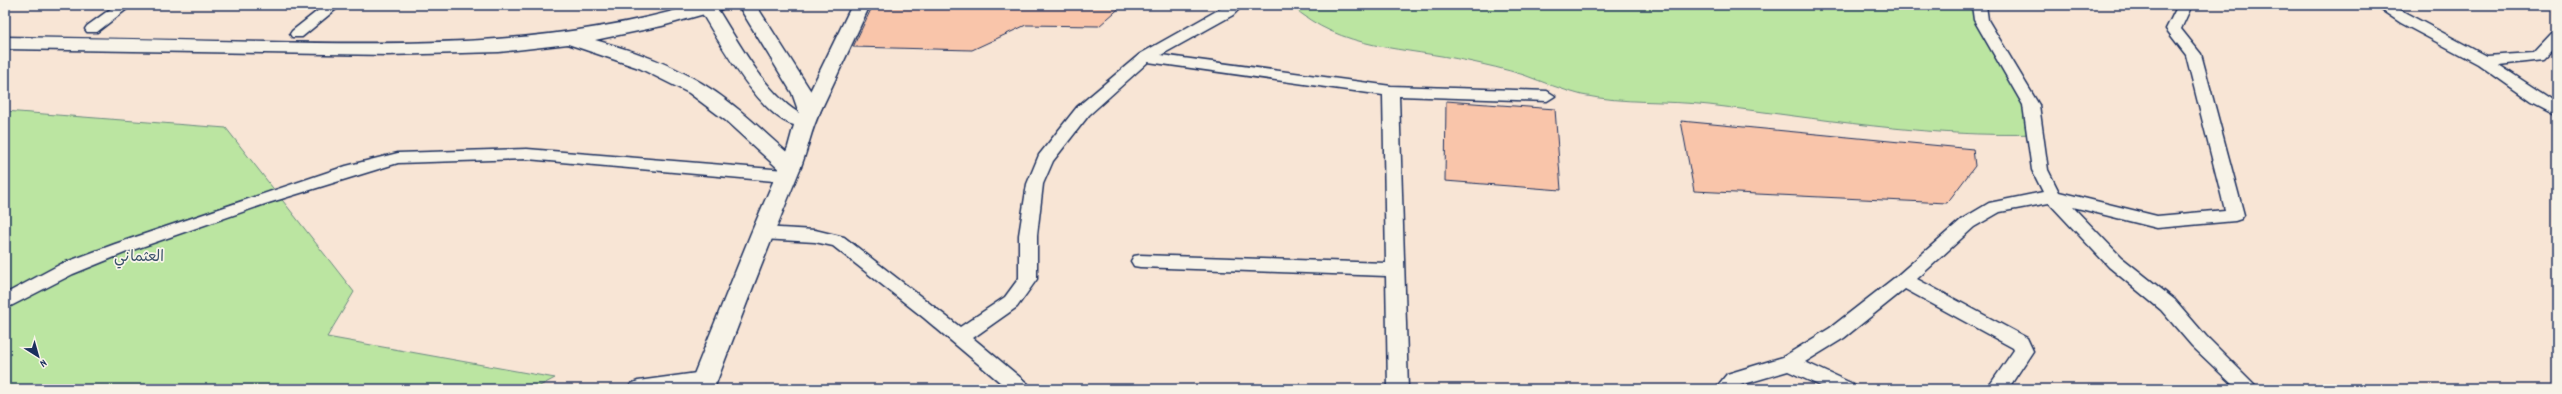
<svg xmlns="http://www.w3.org/2000/svg" width="2562" height="394" viewBox="0 0 2562 394" font-family="Dekko,'Playpen Sans Arabic',sans-serif">
  <rect width="100%" height="100%" fill="#f8e5d5"/>
  <filter id="ink" filterUnits="userSpaceOnUse"><feTurbulence type="fractalNoise" baseFrequency=".025" numOctaves="2"/><feDisplacementMap in="SourceGraphic" scale="8" xChannelSelector="R" yChannelSelector="G"/><feConvolveMatrix kernelMatrix="1 2 1 2 8 2 1 2 1" color-interpolation-filters="sRGB"/></filter>
  <g filter="url(#ink)">
    <g fill="#bbe5a1" stroke="#6b8a80">
      <path d="M1291 5H1979L2038 134C1928 138 1818 118 1709 105 1666 100 1624 104 1582 95 1562 90 1543 82 1524 75 1505 69 1486 65 1468 61 1405 47 1341 51 1291 5Z"/>
      <path d="M5 111 226 128 354 292 327 337 555 378 534 389H5Z"/>
    </g>
    <g fill="#f9c5aa" stroke="#1b2f5e">
      <path d="M873 5H1123L1099 26 1026 25 972 50 853 47Z"/>
      <path d="M1446 101 1555 109 1561 190 1445 181Z"/>
      <path d="M1681 121 1973 149 1975 166 1947 203 1694 191Z"/>
    </g>
    <g fill="none" stroke-linecap="round" stroke-linejoin="round">
      <defs>
        <g id="minor">
          <path d="M116 5H132L97 32H87L85 29 87 26Z"/>
          <path d="M325 5H341L302 37H292L290 34 292 31Z"/>
          <path d="M1227 5H1243L1233 15 1161 55 1391 86 1547 91 1555 96 1547 101 1399 96 1408 389H1388L1386 276 1140 267 1134 266 1131 261 1134 256 1140 255 1386 263 1383 95 1148 62 1089 115 1053 161 1043 184 1037 235V279L1017 307 973 338 1028 384 1031 389H1008L924 318 833 246 815 242 762 239 756 237 753 233 756 229 762 227 815 230 844 237 960 327 1005 297 1019 278V235L1027 184 1039 155 1077 107 1140 54Z"/>
          <path d="M1972 5H1986L1988 20 2039 105 2048 170 2059 192 2157 216 2225 210 2186 55 2166 29 2178 5H2192L2181 29 2201 54 2244 215 2241 219 2235 221 2157 228 2073 207 2121 257 2175 300 2206 336 2259 389H2237L2192 346 2161 310 2109 267 2049 203 2000 212 1974 227 1917 279 2027 338 2033 351 2008 389H1987L2014 350 2013 348 1905 289 1844 338 1805 362 1853 384 1856 389H1827L1788 371 1741 385 1737 389H1715L1727 374 1783 357 1830 328 1898 275 1962 219 1989 203 2043 192 2032 170 2023 105 1974 20Z"/>
          <path d="M2374 5H2391L2486 56 2534 53 2552 34 2557 33V46L2543 60 2499 65 2557 103V115L2532 102 2478 64 2401 23Z"/>
          <path d="M527 149 785 170 791 172 793 176 791 180 785 182 527 159 398 163 265 204 127 252 73 274 5 309V294L61 264 115 244 346 166 398 153Z"/>
          <path d="M704 372 711 374 714 379 711 384C685 393 655 389 628 389L631 384 638 381Z"/>
        </g>
        <path id="secondary" d="M697 5H715C737 39 764 92 799 113L792 93 738 5H756L812 93 820 112C811 129 808 150 800 169 770 242 742 315 714 389H688L751 233 788 147 794 125C759 116 716 36 697 5Z"/>
        <g id="primary">
          <path d="M695 5H724L722 9 662 26 595 40C643 53 690 71 729 102 753 120 774 142 798 162L801 167 798 172 790 174 782 172 725 120 689 93 639 68 568 44 499 52 388 55 5 49V37C92 38 179 40 266 42 411 45 555 46 695 5Z"/>
          <path d="M852 5H870L820 112 817 117 810 119 803 117 800 112Z"/>
        </g>
      </defs>
      <use href="#minor" stroke="#1b2f5e" stroke-width="3"/>
      <use href="#secondary" stroke="#1b2f5e" stroke-width="3"/>
      <use href="#primary" stroke="#1b2f5e" stroke-width="3"/>
      <use href="#minor" fill="#f7f3e8" fill-rule="evenodd"/>
      <use href="#secondary" fill="#f7f3e8" fill-rule="evenodd"/>
      <use href="#primary" fill="#f7f3e8" fill-rule="evenodd"/>
    </g>
  </g>
  <g text-anchor="middle" stroke-width="3.5" stroke-linejoin="round" paint-order="stroke">
    <g font-size="15" fill="#3b536b" stroke="#f7f3e8">
      <text x="139" y="261">العثماني</text>
    </g>
  </g>
  <rect width="2562" height="394" fill="none" stroke="#f7f3e8" stroke-width="20"/>
  <rect x="10" y="10" width="2542" height="374" fill="none" stroke="#1b2f5e" stroke-width="1.5" filter="url(#ink)"/>
  <g transform="translate(38 356) rotate(143)" stroke="#f7f3e8" stroke-width="3" paint-order="stroke">
  <path d="M0-3L7 15L0 10L-7 15Z" fill="#1b2f5e"/>
  <text y="-6" font-size="11" font-weight="bold" text-anchor="middle" fill="#1b2f5e">N</text>
  </g>
</svg>
